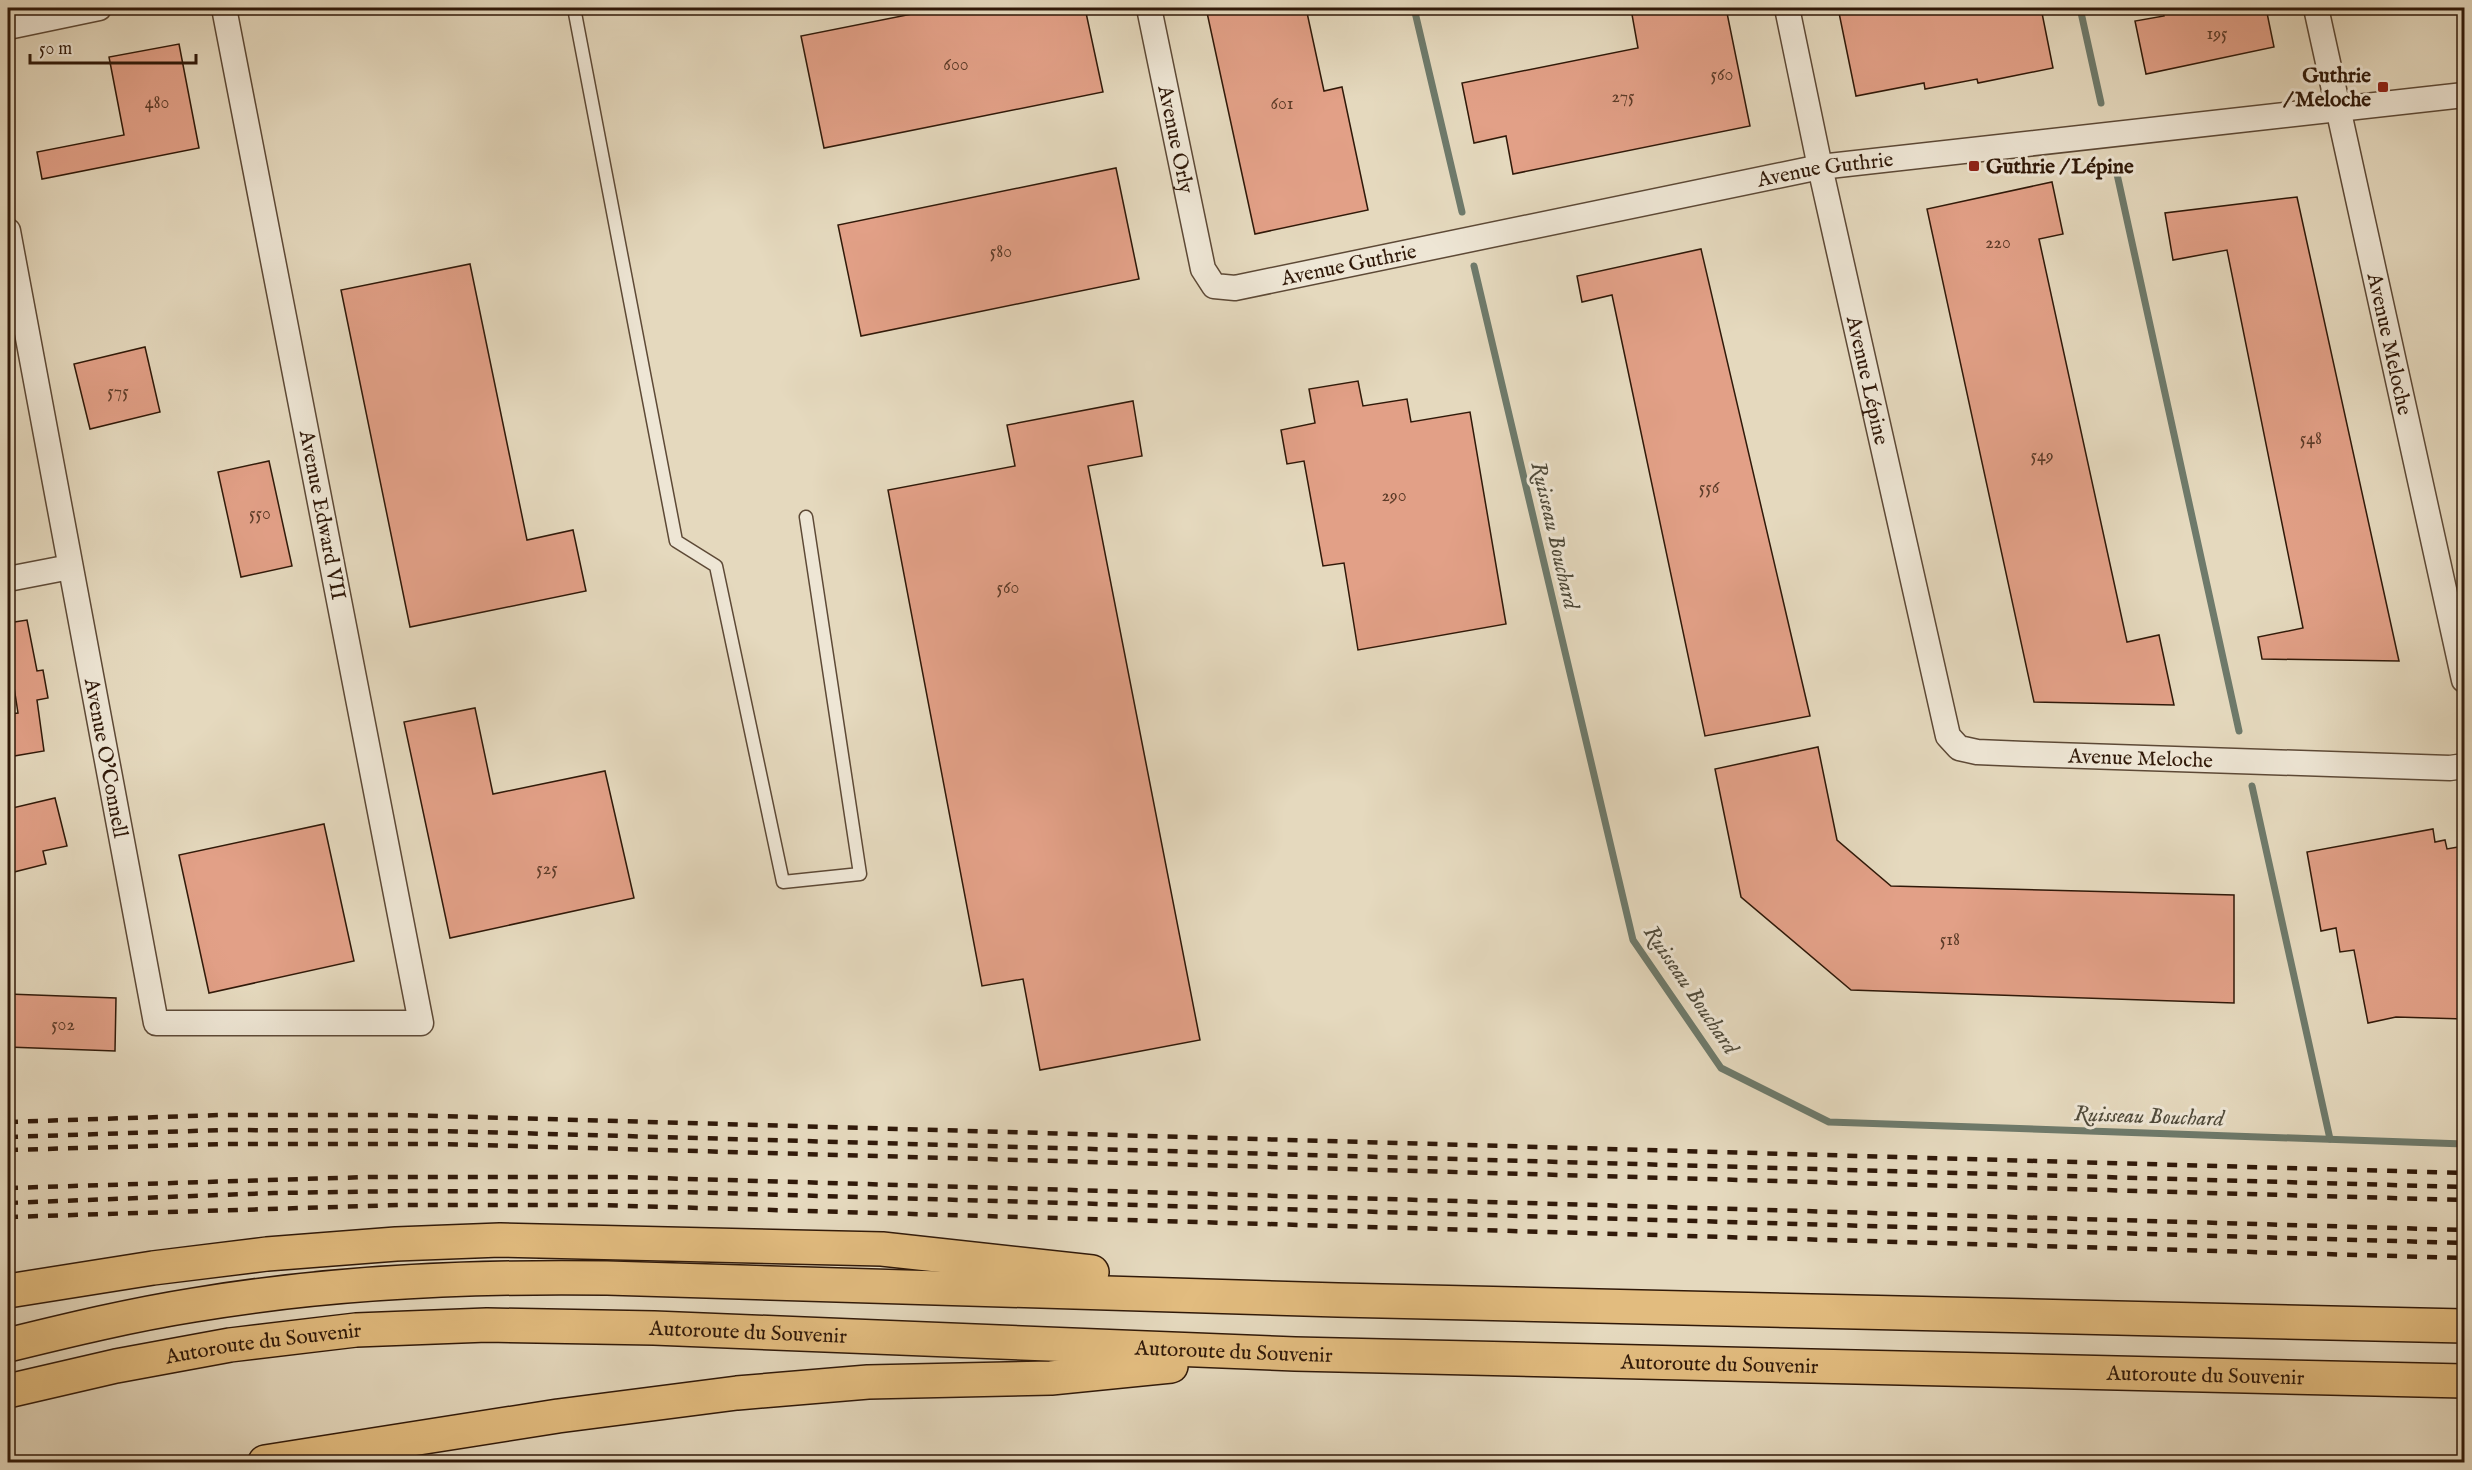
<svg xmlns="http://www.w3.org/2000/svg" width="2472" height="1470" viewBox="0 0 2472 1470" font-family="'IM FELL English',serif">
  <rect width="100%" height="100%" fill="#e5d9be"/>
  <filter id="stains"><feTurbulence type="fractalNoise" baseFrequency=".00333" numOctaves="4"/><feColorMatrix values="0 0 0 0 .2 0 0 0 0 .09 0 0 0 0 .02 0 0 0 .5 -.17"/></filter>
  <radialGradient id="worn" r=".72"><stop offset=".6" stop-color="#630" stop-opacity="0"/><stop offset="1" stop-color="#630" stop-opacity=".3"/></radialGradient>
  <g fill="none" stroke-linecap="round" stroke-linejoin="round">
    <g stroke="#6e7a6b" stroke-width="7">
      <path d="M1414 8 1462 212"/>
      <path d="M2080 8 2101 103"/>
      <path d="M2115 165 2239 731"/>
      <path d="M1474 266 1633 940 1721 1068 1829 1122 2464 1144"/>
      <path d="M2252 786 2330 1139"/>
    </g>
  </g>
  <g fill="#e2a087" stroke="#301909" stroke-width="1.5">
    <path d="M942 8H1085L1103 92 824 148 801 36Z"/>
    <path d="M1206 8H1306L1324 91 1342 87 1368 210 1255 234Z"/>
    <path d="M1640 8H1726L1750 126 1513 174 1506 136 1474 143 1462 83 1638 48 1631 9Z"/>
    <path d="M1838 8H2041L2053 68 1978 83 1977 79 1925 89 1924 83 1856 96Z"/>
    <path d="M2162 8H2266L2274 47 2146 74 2135 21 2164 16Z"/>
    <path d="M179 44 199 148 42 179 37 152 124 135 109 57Z"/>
    <path d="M1116 168 1139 279 861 336 838 225Z"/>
    <path d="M2052 182 2063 234 2039 239 2127 642 2159 635 2174 705 2034 702 1927 209Z"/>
    <path d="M2297 197 2399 661 2262 659 2258 637 2303 628 2227 250 2173 260 2165 213Z"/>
    <path d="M1701 249 1810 716 1705 736 1612 295 1582 302 1577 276Z"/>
    <path d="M470 264 527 540 573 530 586 591 410 627 341 290Z"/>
    <path d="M145 347 160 412 90 429 74 364Z"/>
    <path d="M1358 381 1363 406 1407 399 1411 422 1470 412 1506 624 1358 650 1344 563 1323 566 1304 461 1287 464 1281 430 1315 423 1309 389Z"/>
    <path d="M1133 401 1142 456 1088 466 1200 1040 1040 1070 1023 979 982 986 888 490 1015 466 1007 425Z"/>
    <path d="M269 461 292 566 241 577 218 472Z"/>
    <path d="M27 620 37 671 43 670 48 698 37 700 44 751 8 757V714L18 713 8 648V623Z"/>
    <path d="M475 708 493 794 605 771 634 898 450 938 404 722Z"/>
    <path d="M1818 747 1837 840 1891 886 2234 895V1003L1851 990 1741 897 1715 769Z"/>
    <path d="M55 798 67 846 43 851 46 864 14 872 8 842V809Z"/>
    <path d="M324 824 354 961 209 993 179 855Z"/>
    <path d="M2433 829 2435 842 2445 840 2447 849 2464 846V1019L2396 1017 2368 1023 2354 950 2340 952 2336 928 2321 931 2307 852Z"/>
    <path d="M8 994 116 998 115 1051 8 1047Z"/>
  </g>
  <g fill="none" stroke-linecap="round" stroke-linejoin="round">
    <defs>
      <path id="service" d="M574 8 676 541 716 566 783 882 860 874 806 517"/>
      <g id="minor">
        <path id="s1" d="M1149 8 1203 269 1214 286 1235 288 1820 167 2464 95"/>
        <path id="s2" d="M1787 8 1820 167 1948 736 1959 748 1977 752 2024 754 2450 768 2464 766"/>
        <path id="s3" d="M2316 8 2464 680"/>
        <path d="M8 27 99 8"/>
        <path id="s4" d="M8 231 156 1023H421L224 8"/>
        <path d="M8 579 70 567"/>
      </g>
      <g id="motorway">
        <path d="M8 1291 153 1268 267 1254 396 1244 500 1240 882 1249 1092 1272"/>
        <path d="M8 1345C69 1330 131 1315 194 1305 331 1282 469 1276 607 1278L1338 1300 2464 1326"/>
        <path id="s5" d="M8 1391 116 1366 230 1345 356 1330 487 1325 654 1328 1295 1354 2464 1381"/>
        <path d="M265 1462 558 1416 737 1393 868 1382 1051 1378 1171 1366"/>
      </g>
    </defs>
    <use href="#service" stroke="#5d4936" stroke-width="15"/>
    <use href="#minor" stroke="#5d4936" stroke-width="27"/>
    <use href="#motorway" stroke="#301909" stroke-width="36"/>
    <use href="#service" stroke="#eee6d5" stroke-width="12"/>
    <use href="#minor" stroke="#eee6d5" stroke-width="24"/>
    <use href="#motorway" stroke="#e2bc7f" stroke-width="33"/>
    <g stroke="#301909" stroke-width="4.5" stroke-dasharray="10 10" stroke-linecap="butt">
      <path d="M8 1122 220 1115H403L2464 1173"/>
      <path d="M8 1137 224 1130 443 1131 2464 1187"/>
      <path d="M8 1150 224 1144H442L2464 1200"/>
      <path d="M8 1188 369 1177H621L2464 1230"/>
      <path d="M8 1203 274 1193 408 1191 682 1192 2464 1243"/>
      <path d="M8 1217 399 1205H596L2464 1258"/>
    </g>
  </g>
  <g fill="#8f2418" stroke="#eee6d5" stroke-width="2">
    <rect x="2377" y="81" width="12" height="12" rx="3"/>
    <rect x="1968" y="160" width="12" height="12" rx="3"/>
  </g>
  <g text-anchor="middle" stroke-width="6" stroke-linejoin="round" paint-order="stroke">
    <g font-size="18" fill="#5c3b28">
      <text x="2217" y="39">195</text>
      <text x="956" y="70">600</text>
      <text x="1722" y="80">560</text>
      <text x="1623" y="102">275</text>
      <text x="157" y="108">480</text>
      <text x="1282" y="109">601</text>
      <text x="1998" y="248">220</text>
      <text x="1001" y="257">580</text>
      <text x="118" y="397">575</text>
      <text x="2311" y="444">548</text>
      <text x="2042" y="461">549</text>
      <text x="1709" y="493">556</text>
      <text x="1394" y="501">290</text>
      <text x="260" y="519">550</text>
      <text x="1008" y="593">560</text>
      <text x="547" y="874">525</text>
      <text x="1950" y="945">518</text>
      <text x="63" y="1030">502</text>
    </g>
    <g font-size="21" font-weight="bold" fill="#301909" stroke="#eee6d5" text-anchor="end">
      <text x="2371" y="82">Guthrie<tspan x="2371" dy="24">/ Meloche</tspan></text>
      <text x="1986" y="173" text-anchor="start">Guthrie / Lépine</text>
    </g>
    <g font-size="21" fill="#301909" stroke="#eee6d5">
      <text dy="7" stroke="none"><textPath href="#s1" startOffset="134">Avenue Orly</textPath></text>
      <text dy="7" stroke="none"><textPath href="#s1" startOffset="910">Avenue Guthrie</textPath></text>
      <text dy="7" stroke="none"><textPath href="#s1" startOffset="424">Avenue Guthrie</textPath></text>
      <text dy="7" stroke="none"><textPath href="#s3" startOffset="344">Avenue Meloche</textPath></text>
      <text dy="7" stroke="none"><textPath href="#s2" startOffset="381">Avenue Lépine</textPath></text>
      <text transform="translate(323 515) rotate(79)" y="7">Avenue Edward VII</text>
      <text dy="7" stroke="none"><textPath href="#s4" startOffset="536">Avenue O'Connell</textPath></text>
      <text dy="7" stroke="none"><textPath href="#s2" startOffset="944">Avenue Meloche</textPath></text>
      <text dy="7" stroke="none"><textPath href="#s5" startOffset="746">Autoroute du Souvenir</textPath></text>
      <text dy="7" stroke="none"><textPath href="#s5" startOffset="260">Autoroute du Souvenir</textPath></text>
      <text dy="7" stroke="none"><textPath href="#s5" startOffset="1232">Autoroute du Souvenir</textPath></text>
      <text dy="7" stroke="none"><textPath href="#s5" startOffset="1718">Autoroute du Souvenir</textPath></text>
      <text dy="7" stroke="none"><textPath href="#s5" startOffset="2204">Autoroute du Souvenir</textPath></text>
    </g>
    <g font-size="22" font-style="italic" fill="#4f4a3a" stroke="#eee6d5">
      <text transform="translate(1556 535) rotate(77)" y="8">Ruisseau Bouchard</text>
      <text transform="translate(1692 989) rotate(56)" y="8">Ruisseau Bouchard</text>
      <text transform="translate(2149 1115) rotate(2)" y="8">Ruisseau Bouchard</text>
    </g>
  </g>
  <rect width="2472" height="1470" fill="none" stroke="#e5d9be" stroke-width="30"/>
  <rect x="9" y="9" width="2454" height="1452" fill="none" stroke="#301909" stroke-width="3"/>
  <rect x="15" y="15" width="2442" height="1440" fill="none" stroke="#301909" stroke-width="1.5"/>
  <path d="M30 54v9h166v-9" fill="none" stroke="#301909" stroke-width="3"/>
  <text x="39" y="54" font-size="18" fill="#301909" stroke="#eee6d5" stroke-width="4.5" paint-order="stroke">50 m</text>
  <rect width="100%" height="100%" filter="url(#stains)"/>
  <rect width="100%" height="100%" fill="url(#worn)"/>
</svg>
